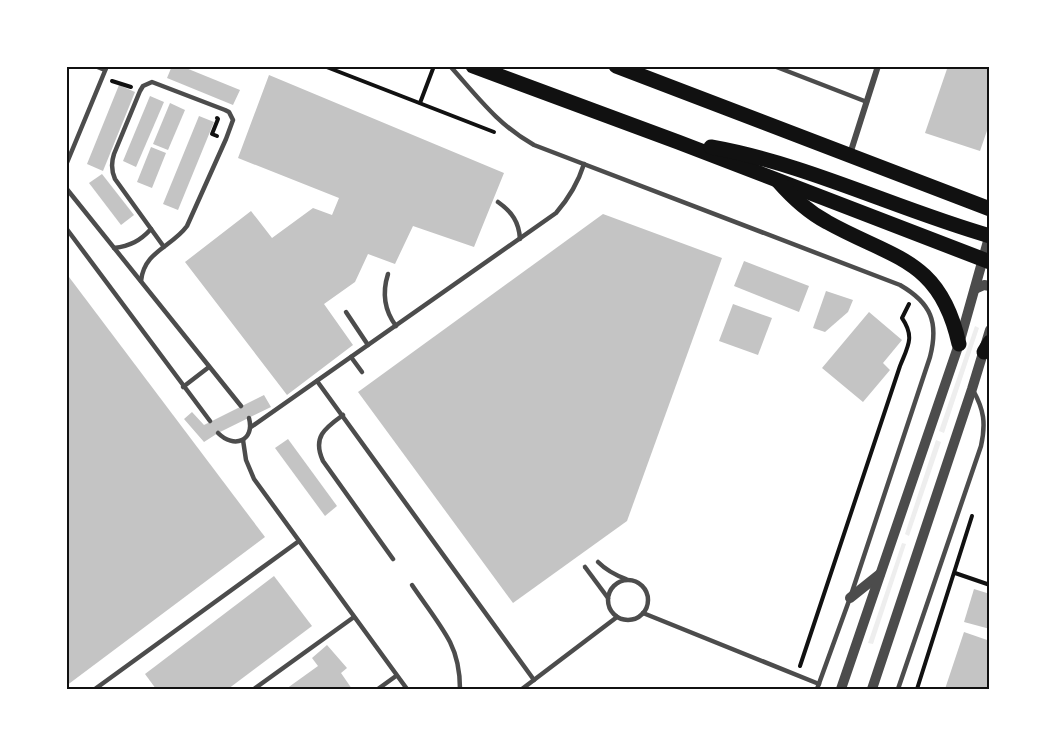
<svg xmlns="http://www.w3.org/2000/svg" width="1056" height="755" viewBox="0 0 1056 755" font-family="Karla,sans-serif">
  <rect width="100%" height="100%" fill="#fff"/>
  <g fill="#eee">
    <path d="M975 326 979 328 944 433 939 431Z"/>
    <path d="M936 440 941 442 909 536 905 534Z"/>
    <path d="M902 543 906 544 873 644 868 643Z"/>
  </g>
  <g fill="#c4c4c4">
    <path d="M172 66H181L240 90 233 105 167 78Z"/>
    <path d="M948 66H984L990 68V122L980 151 925 133Z"/>
    <path d="M269 75 504 173 474 247 413 226 395 264 368 254 355 282 324 304 353 345 287 395 185 262 251 211 272 238 313 208 332 215 339 198 238 158Z"/>
    <path d="M119 85 135 92 103 171 87 164Z"/>
    <path d="M150 96 164 102 136 167 123 161Z"/>
    <path d="M170 103 185 110 168 150 153 144Z"/>
    <path d="M199 116 214 122 178 210 163 204Z"/>
    <path d="M151 147 166 153 152 188 137 182Z"/>
    <path d="M102 174 134 215 121 225 89 183Z"/>
    <path d="M603 214 722 258 627 521 513 603 358 392Z"/>
    <path d="M744 261 809 286 799 312 734 286Z"/>
    <path d="M66 273 265 537 66 686Z"/>
    <path d="M826 291 853 300 848 312 825 332 813 328Z"/>
    <path d="M733 304 772 318 758 355 719 341Z"/>
    <path d="M869 312 902 340 883 363 890 370 863 402 822 368Z"/>
    <path d="M264 395 271 407 218 433 204 442 184 419 192 412 204 425Z"/>
    <path d="M288 439 337 506 325 516 275 448Z"/>
    <path d="M274 576 312 626 228 689H156L145 674Z"/>
    <path d="M974 589 990 594V629L964 622Z"/>
    <path d="M964 632 990 641V689H945Z"/>
    <path d="M327 645 347 668 341 673 352 689H286L318 666 312 658Z"/>
  </g>
  <g fill="none" stroke-linecap="round" stroke-linejoin="round">
    <g stroke="#111" stroke-width="4">
      <path d="M324 66 494 132"/>
      <path d="M112 81 131 87"/>
      <path d="M420 103 434 66"/>
      <path d="M217 136 212 134 218 119 217 118"/>
      <path d="M955 573 990 585"/>
      <path d="M800 666 900 366C908 346 915 337 902 318L909 304"/>
      <path d="M917 689 972 516"/>
    </g>
    <g stroke="#4c4c4c" stroke-width="4.5">
      <path d="M95 66 105 70"/>
      <path d="M450 66C477 96 498 125 534 145L900 285C931 303 939 322 930 357L850 598 817 689"/>
      <path d="M774 66 867 102"/>
      <path d="M66 71 68 66"/>
      <path d="M66 165 107 66"/>
      <path d="M66 188 241 406"/>
      <path d="M498 202C512 212 519 222 520 239"/>
      <path d="M66 228 210 421"/>
      <path d="M114 248C130 246 140 241 151 229"/>
      <path d="M388 274C382 293 384 310 396 326"/>
      <path d="M141 281C144 251 172 247 187 226L226 139 233 120 229 112 225 110 152 82 143 86 140 91 114 154C111 163 111 170 115 179L164 247"/>
      <path d="M346 312 368 345"/>
      <path d="M351 357 362 372"/>
      <path d="M317 381 534 680"/>
      <path d="M183 387 209 367"/>
      <path d="M343 415C325 428 312 437 323 461L393 559"/>
      <path d="M251 427 556 213C569 198 578 183 584 164"/>
      <path d="M218 433C234 449 255 441 249 418"/>
      <path d="M243 440 246 460 254 479 407 689"/>
      <path d="M598 562C606 570 615 575 626 579"/>
      <path d="M585 567 608 598"/>
      <circle cx="628" cy="600" r="20"/>
      <path d="M412 585C424 603 440 623 450 642 457 656 460 673 460 689"/>
      <path d="M643 613 819 684"/>
      <path d="M95 689 299 541"/>
      <path d="M254 689 354 617"/>
      <path d="M378 689 396 676"/>
      <path d="M522 689 617 617"/>
      <path d="M898 689 981 446C986 423 984 410 973 390"/>
    </g>
    <path stroke="#4c4c4c" stroke-width="6" d="M850 154 878 66"/>
    <g stroke="#4c4c4c" stroke-width="10">
      <path d="M975 289 984 285 990 286"/>
      <path d="M850 598 880 574"/>
      <path d="M841 689 959 344 990 234"/>
      <path d="M872 689 972 389 990 330"/>
    </g>
    <g stroke="#111" stroke-width="15">
      <path d="M473 66 678 142 990 262"/>
      <path d="M616 66 990 209"/>
      <path d="M711 147C807 164 896 209 990 236"/>
      <path d="M778 181C792 197 808 212 827 222 893 259 940 258 959 344"/>
      <path d="M984 352 990 342"/>
    </g>
  </g>
  <rect width="1056" height="755" fill="none" stroke="#ffffff" stroke-width="135"/>
  <rect x="68" y="68" width="920" height="620" fill="none" stroke="#111" stroke-width="2"/>
</svg>
